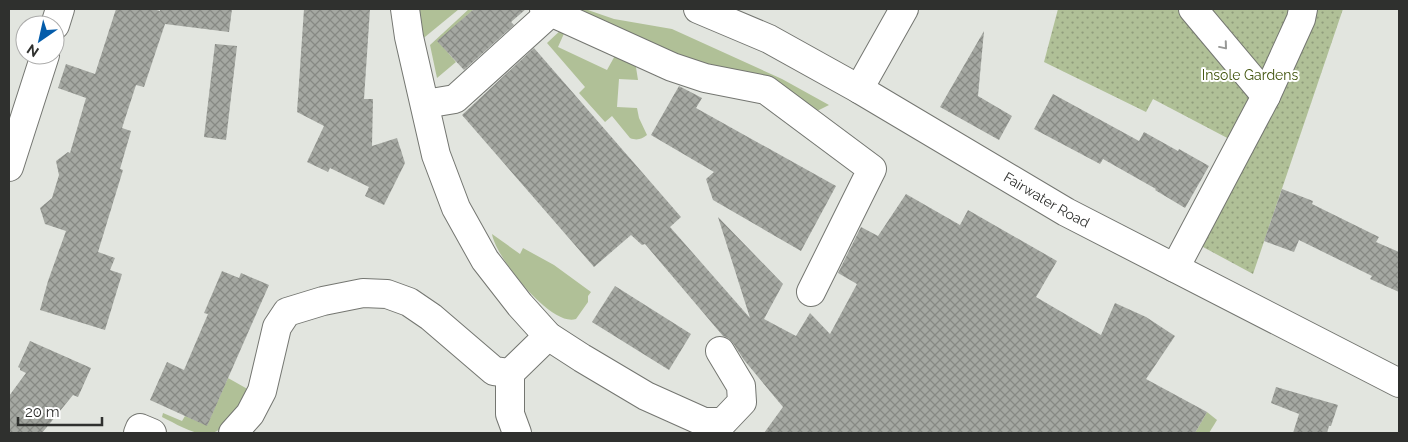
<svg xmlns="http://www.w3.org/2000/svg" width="1408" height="442" viewBox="0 0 1408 442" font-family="Raleway,sans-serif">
  <defs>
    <pattern id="park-dots" width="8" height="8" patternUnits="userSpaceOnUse" patternTransform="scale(1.25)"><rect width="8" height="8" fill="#b0c097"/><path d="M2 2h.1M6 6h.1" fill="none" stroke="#909c7c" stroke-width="1.8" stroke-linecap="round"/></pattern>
    <pattern id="building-cross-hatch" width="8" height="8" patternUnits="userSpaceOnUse" patternTransform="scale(1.25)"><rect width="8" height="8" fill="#a5a8a2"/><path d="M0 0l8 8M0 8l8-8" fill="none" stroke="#878984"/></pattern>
  </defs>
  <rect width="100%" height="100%" fill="#e2e5df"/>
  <g fill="#b0c097">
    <path d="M418 9H459L420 41Z"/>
    <path d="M469 9H474L438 41 456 62 437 78 430 45Z"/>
    <path d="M558 9H585L614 19 672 29 782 79 829 105 809 115 691 67Z"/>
    <path d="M563 28 566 29 558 47 607 70 617 52 635 61 638 80 619 79 617 107 637 108 639 118 647 135C642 139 637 141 630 138L612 116 605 122 579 93 585 87 547 43Z"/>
    <path d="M492 234 520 254 523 248 554 265 591 292 588 296V302L576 319C551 328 495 256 492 234Z"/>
    <path d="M228 378 251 391 220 429C203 442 179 425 162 417L163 413 182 421 185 416 207 425Z"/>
    <path d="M1207 412 1217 420 1209 433H1195Z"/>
  </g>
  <path fill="url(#park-dots)" d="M1058 9H1343L1253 274 1179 234 1233 141 1153 99 1146 112 1044 62Z"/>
  <g fill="url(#building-cross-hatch)">
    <path d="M116 9H153L160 11V9H232L229 32 165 24 144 87 136 85 122 128 131 131 120 169 123 170 98 252 115 258 110 270 122 274 105 330 40 310 48 281 66 231 45 224 40 208 52 198 59 175 56 161 68 152 70 153 86 98 58 88 66 64 95 74Z"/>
    <path d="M304 9H370L364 99H373L372 146 397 138 405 163 384 205 365 196 369 187 330 168 328 172 307 162 324 126 297 112Z"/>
    <path d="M474 9H526L511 22 514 25 464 70 437 41Z"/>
    <path d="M984 31 978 96 1012 116 999 140 940 107Z"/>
    <path d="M215 44 237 46 226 140 204 137Z"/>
    <path d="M534 48 681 217 670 227 750 318 718 217 783 284 764 319 796 336 810 313 830 334 857 284 838 273 861 227 878 236 906 194 960 225 968 210 1057 261 1036 297 1101 335 1115 303 1146 317 1175 336 1146 379 1207 412 1195 433H764L783 407 744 360 733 343 728 338 723 336 645 244 642 245 631 235 594 267 462 115Z"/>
    <path d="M679 86 702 98 696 108 836 186 801 251 713 200 706 179 714 172 651 135Z"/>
    <path d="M1053 94 1139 141 1144 132 1178 151 1179 149 1209 166 1185 208 1155 190 1156 189 1103 159 1100 164 1034 129Z"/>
    <path d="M1282 189 1313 201 1312 204 1379 237 1376 242 1399 252V292L1370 279 1372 276 1299 240 1294 252 1264 241Z"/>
    <path d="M222 271 239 278 241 273 269 285 207 426 150 400 167 362 184 370 208 314 204 313Z"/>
    <path d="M615 286 691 334 669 370 592 322Z"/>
    <path d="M30 341 91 368 78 397 73 395 42 433H9V396L26 373 20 370V368L18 367Z"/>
    <path d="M1276 387 1338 405 1331 426H1329L1327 433H1293L1299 414 1271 403Z"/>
  </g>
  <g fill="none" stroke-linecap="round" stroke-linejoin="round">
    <defs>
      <g id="minor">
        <path d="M405 9 409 37 436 155 456 208 485 260 520 305 548 336 582 358 646 396 704 422H723L742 402 741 386 720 351"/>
        <path d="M544 9 672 67 705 78 766 90 872 169 811 292"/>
        <path id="s1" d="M698 9 769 39 859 89 1066 212 1399 383"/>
        <path d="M1193 9 1266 96"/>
        <path d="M55 25 60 9"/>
        <path d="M859 89 904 9"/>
        <path d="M425 104 455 99 551 12"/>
        <path d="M9 167 45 55"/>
        <path d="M1175 268 1266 96 1301 19 1303 9"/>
        <path d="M510 373V414L517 433"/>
        <path d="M138 433 140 428 152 433"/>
        <path d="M233 433 250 414 262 391 277 327 287 312 323 301 363 293 387 294 409 302 431 317 494 371 510 373 548 336"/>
      </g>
    </defs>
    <use href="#minor" stroke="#747671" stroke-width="30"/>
    <use href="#minor" stroke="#fff" stroke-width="28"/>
  </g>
  <defs><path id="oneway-chevron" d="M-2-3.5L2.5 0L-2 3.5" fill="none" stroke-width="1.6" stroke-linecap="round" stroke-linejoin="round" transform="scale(1.25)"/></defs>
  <use stroke="#979896" href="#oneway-chevron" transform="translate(1224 46) rotate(50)"/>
  <g text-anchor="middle" stroke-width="4" stroke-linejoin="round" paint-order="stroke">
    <g font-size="14" fill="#40530c" stroke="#fff">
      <text x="1250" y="80">Insole Gardens</text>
    </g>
    <g font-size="14" fill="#2f302e" stroke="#fff">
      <text dy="5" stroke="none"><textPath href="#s1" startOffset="398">Fairwater Road</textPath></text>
    </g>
  </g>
  <rect width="1408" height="442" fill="none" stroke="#2f302e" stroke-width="20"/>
  <g transform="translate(40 40) rotate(214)"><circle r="24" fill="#ffffff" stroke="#acacab"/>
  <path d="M0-4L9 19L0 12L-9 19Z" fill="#045caa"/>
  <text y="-8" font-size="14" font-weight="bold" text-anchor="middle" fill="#2f302e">N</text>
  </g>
  <path d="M18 417v8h84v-8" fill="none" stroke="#2f302e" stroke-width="2.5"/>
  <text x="25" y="417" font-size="15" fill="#2f302e" stroke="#ffffff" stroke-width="4" paint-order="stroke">20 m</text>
</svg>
